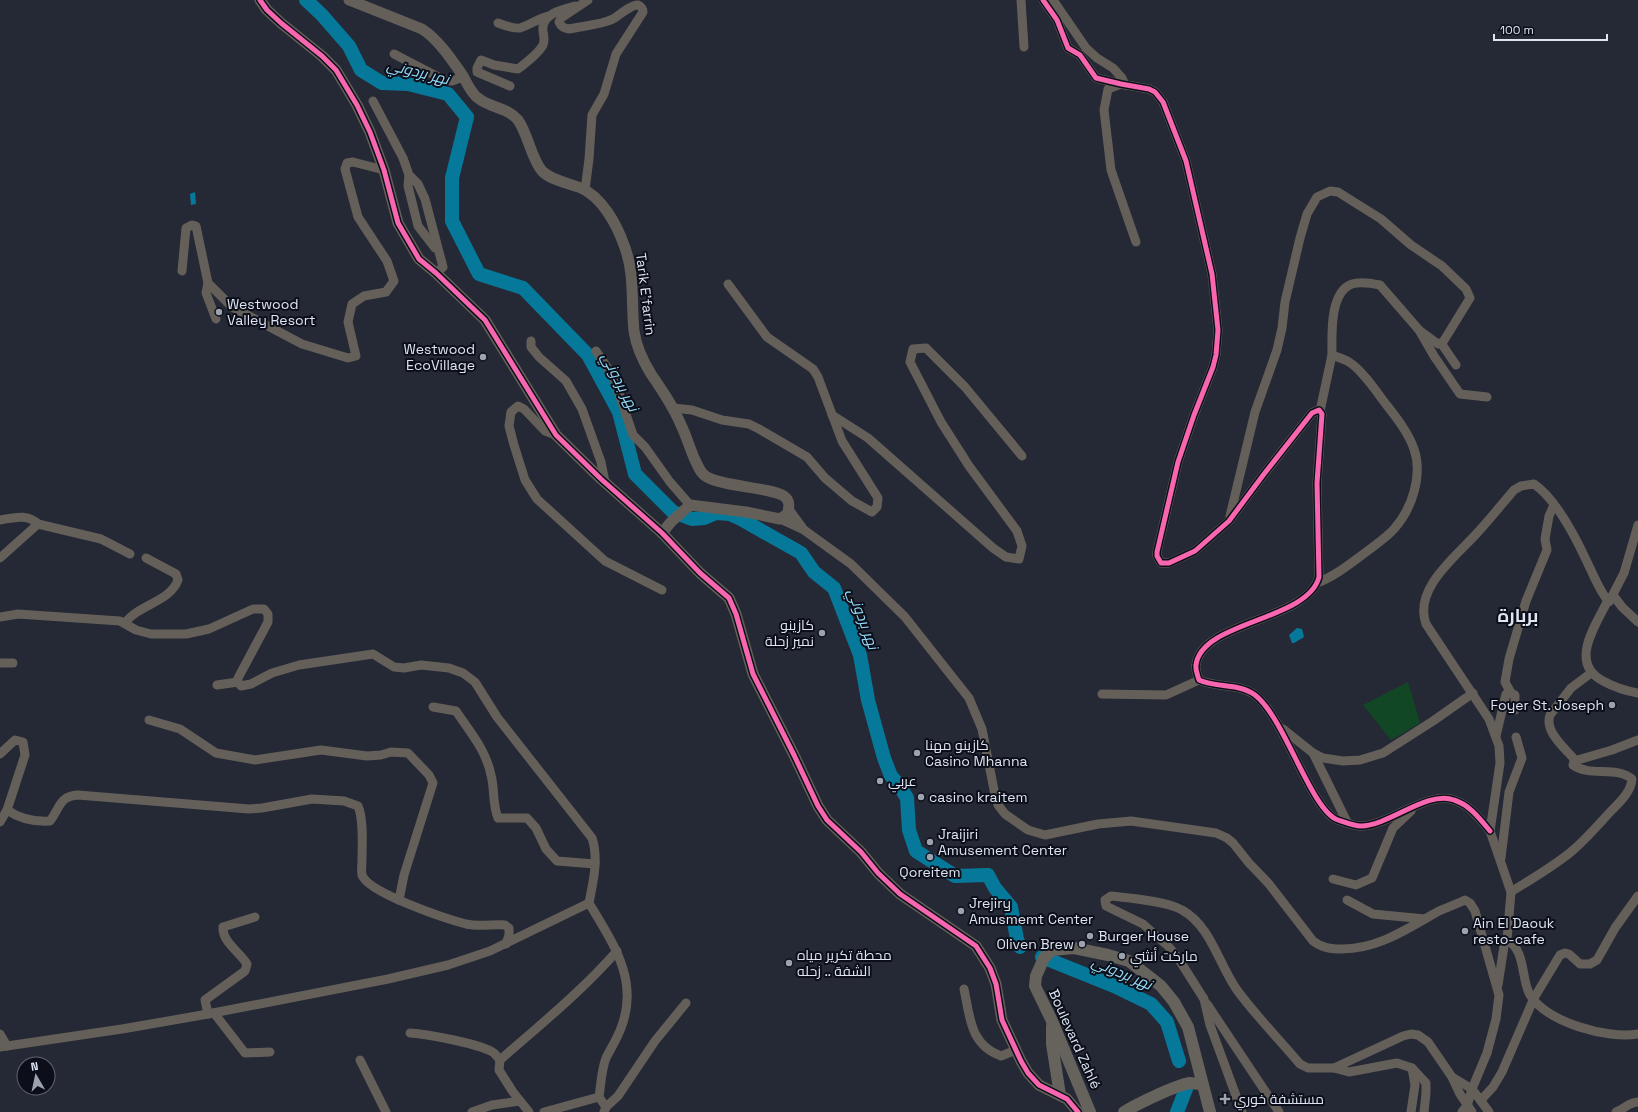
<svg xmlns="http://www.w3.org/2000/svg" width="1638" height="1112" viewBox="0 0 1638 1112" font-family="'Space Grotesk',Cairo,sans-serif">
  <rect width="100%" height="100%" fill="#252835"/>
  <path fill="#124725" d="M1408 682 1420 723 1391 740 1363 705Z"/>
  <g fill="#06799a">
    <path d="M195 192 196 204 191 205 190 194Z"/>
    <path d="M1297 628 1302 629 1304 637 1294 643H1292L1289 635Z"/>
  </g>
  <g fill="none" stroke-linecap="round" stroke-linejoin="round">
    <g stroke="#06799a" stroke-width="14">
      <path d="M306 0 322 15 349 46 361 70 382 83 408 84 448 94 467 117 452 178V221L479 274 523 288 588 355 619 412 635 474 673 512 692 519 704 518 716 513 730 514 739 518 801 553 814 572 834 588 860 655 868 700 884 758 891 776 899 785 907 798 909 830 916 851 955 876 988 875 995 888 1011 907 1017 939 1020 947"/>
      <path d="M1042 957 1114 986 1151 1004 1167 1022 1179 1061"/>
      <path d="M1177 1112 1186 1089"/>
    </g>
    <g stroke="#646059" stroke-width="9">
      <path d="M1021 0 1024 47"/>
      <path d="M1043 0 1057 20 1068 48 1080 55 1096 78 1121 84 1149 89 1155 92 1163 102 1186 161 1212 274 1218 330 1216 355 1213 367 1194 415 1178 462 1157 552V556L1161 563H1169L1195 551 1229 521 1264 474 1312 413 1319 410 1322 414 1317 483 1319 577C1308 621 1201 621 1196 665 1195 670 1198 676 1199 680 1216 688 1239 683 1255 695 1285 718 1311 811 1338 820 1344 822 1354 826 1361 826 1389 826 1427 790 1454 800 1470 805 1480 819 1490 831"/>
      <path d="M1053 0 1086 48 1097 58 1113 68 1122 78 1125 85"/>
      <path d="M498 23C504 25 513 29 520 28 530 25 539 18 549 16"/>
      <path d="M394 54 444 80 452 81 463 77"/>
      <path d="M1121 84 1108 89 1104 110 1111 170 1136 242"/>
      <path d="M510 86 477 72V68L481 60 494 65 518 69C526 63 538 54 543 45 546 38 542 33 543 27 544 13 564 9 575 6"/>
      <path d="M373 101 403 158 409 175 418 184 425 199 443 267 436 273"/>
      <path d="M409 175 408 186 418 226 435 248"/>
      <path d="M585 190 589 159 592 115 604 94 616 54 643 12C643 9 641 6 638 5 632 4 618 16 613 19 601 25 582 26 569 29 564 28 561 27 559 22L561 18 588 0"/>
      <path d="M182 271 186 228 192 225 196 226 208 283 232 307 302 344 348 358 356 356 348 322 352 304 364 296 386 292 394 281 387 261 358 217 345 169 347 163 353 162 384 170"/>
      <path d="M208 283 206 293 216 319"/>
      <path d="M1419 330 1434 356 1460 394 1487 397"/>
      <path d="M531 341V347L539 357 566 381 582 409 601 462 605 482"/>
      <path d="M1441 343 1456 365"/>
      <path d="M596 351 613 376 633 435 645 447 670 482 690 505"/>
      <path d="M673 408 692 410 722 420 749 424 759 429 807 457 825 478 852 501 872 512 877 507 878 498 842 441 818 377 813 369 767 337 728 284"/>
      <path d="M1320 411 1332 355"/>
      <path d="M832 415 868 438 993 548 1006 557 1019 559 1022 546 1017 531 969 466 941 422 910 362 913 349 926 348 965 387 1022 456"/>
      <path d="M556 435 545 431 524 409 518 406 511 412 509 426 514 445 525 480 537 499 605 561 662 590"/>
      <path d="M1230 516 1255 412 1277 350 1282 328 1285 302 1300 238 1307 214 1317 197 1330 191 1338 192 1381 219 1411 245 1442 266 1466 289 1470 298 1443 342 1438 344 1419 330 1380 285C1371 283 1361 281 1352 284 1329 292 1332 336 1332 355 1337 357 1344 359 1349 362 1362 370 1376 391 1385 403 1396 417 1408 432 1414 449 1423 475 1412 509 1394 529 1386 538 1375 545 1366 552 1350 564 1335 576 1317 583"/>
      <path d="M780 519 804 530 788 508"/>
      <path d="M0 520C13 518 27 513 38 524"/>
      <path d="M804 530 851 564 905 617 969 698 982 729 995 795 998 805 1005 814 1028 830 1045 835 1098 824 1131 821 1216 833 1227 838 1233 843 1249 863 1269 884 1313 941C1322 948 1331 949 1342 949 1379 949 1408 928 1439 911 1448 907 1457 904 1465 900L1470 903 1475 911 1499 995 1496 1019 1487 1053 1472 1089 1467 1106 1462 1112"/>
      <path d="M0 558 38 524 101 539 130 554"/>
      <path d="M1613 595 1622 607 1638 622"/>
      <path d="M1608 600C1596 625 1568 663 1603 681 1614 687 1626 691 1638 693"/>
      <path d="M0 617 18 614 120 621 136 630 151 634H186L209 629 253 609H264L268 614V622L238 678V682L241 686 251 684 272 673 299 665 373 654 394 667 404 668 421 665 449 668 463 673 475 682 497 717 592 838C599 859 593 882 589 903 612 942 640 980 621 1028 617 1039 611 1048 606 1058 601 1071 601 1085 599 1097L606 1107"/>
      <path d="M125 623C139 604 170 602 178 580L176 574 146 558"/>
      <path d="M0 663H13"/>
      <path d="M217 685 238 682"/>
      <path d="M1511 693 1505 682 1509 659 1526 601 1547 550 1545 539 1549 516 1554 505"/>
      <path d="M1102 694 1166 695 1199 680"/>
      <path d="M433 707 456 711C470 732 486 750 491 775 495 790 492 803 498 818H527L536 828 546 849 557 861 595 864"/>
      <path d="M149 720 180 729 216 753 255 760 321 750 367 756 381 755 391 752 408 753 429 775 433 783 404 875 399 900"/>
      <path d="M1283 729 1313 753 1323 758 1343 761 1360 760 1383 753 1433 721 1473 693"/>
      <path d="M1496 736 1506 694 1511 693 1515 695V710"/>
      <path d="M1313 753 1347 822"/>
      <path d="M0 754 15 740 23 742 25 755 7 810 0 822"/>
      <path d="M1575 760C1566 749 1544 732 1550 715L1571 688 1591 673"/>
      <path d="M7 810C20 819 33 822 50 821 60 808 59 796 78 795L249 809 262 808 312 799 344 801 358 806C364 820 362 845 362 860 362 865 361 871 362 875 368 893 447 919 466 924 479 927 492 924 505 925L509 928V935L506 944"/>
      <path d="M1501 858 1509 792 1522 758 1516 737"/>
      <path d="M1333 879 1356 885 1372 878 1393 828 1411 811"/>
      <path d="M1511 892C1531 879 1553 867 1572 851 1586 839 1598 825 1611 811 1620 802 1631 792 1632 779 1617 766 1590 777 1573 765L1574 761 1612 750 1638 740"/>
      <path d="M1347 900 1373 914 1425 919"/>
      <path d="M1507 940C1526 950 1521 980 1530 995 1548 1023 1607 1039 1638 1034"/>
      <path d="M1498 985 1504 946 1507 940 1511 892 1490 831 1500 763 1499 746 1489 719 1426 624C1413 588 1457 556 1478 532 1490 519 1502 504 1514 490L1521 486 1534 484C1556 499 1577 540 1588 564 1594 576 1600 592 1609 602L1624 573 1638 525"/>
      <path d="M964 989C970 1017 970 1045 1001 1056L1016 1050"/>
      <path d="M1207 1004 1279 1112"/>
      <path d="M214 1013 245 1053 270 1052"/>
      <path d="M208 1014 205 1000 245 971 247 964C240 952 222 942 223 927L255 917"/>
      <path d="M410 1033C426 1034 482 1044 494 1053 496 1055 498 1058 500 1060"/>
      <path d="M0 1034 7 1046"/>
      <path d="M0 1047 122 1029 208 1014 388 979 448 965 490 951 589 903"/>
      <path d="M360 1060 386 1112"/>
      <path d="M1334 1068 1403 1036 1411 1034 1418 1035 1428 1042 1452 1077 1460 1094 1472 1112"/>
      <path d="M1452 1077 1472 1089 1489 1112"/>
      <path d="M1481 1100 1493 1087 1502 1072 1534 998 1560 955 1565 953 1569 954 1580 964H1590L1597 960 1615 928 1638 896"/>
      <path d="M472 1112 492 1105 520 1101"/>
      <path d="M529 1112 513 1092 499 1070 500 1060C540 1025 582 991 617 951"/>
      <path d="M544 1112 599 1097"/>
      <path d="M604 1112 606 1107 618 1096 655 1041 686 1003"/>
      <path d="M1242 1112 1210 1025 1204 999 1178 958 1169 947 1143 924 1106 906 1105 900 1111 896C1129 898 1167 901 1182 910 1211 926 1219 965 1237 990 1256 1016 1279 1039 1300 1064L1308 1068H1334L1349 1072 1397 1063 1412 1068 1426 1083V1093L1424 1112"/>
      <path d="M1411 1112 1415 1085 1412 1068"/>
      <path d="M1616 1112C1624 1109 1629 1102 1638 1102"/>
    </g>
    <g stroke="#646059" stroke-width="11">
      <path d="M260 0 267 10 281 23 322 56 336 70 357 105 370 132 384 170 398 223 419 259 436 273 485 320 556 435 601 479 662 533 700 573 729 598 736 614 753 674 794 755 818 806 827 820 861 852 878 873 900 894 976 946 990 968 996 984 1002 1020 1021 1061 1028 1073 1039 1085 1067 1099 1078 1112"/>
      <path d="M349 0 422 29C439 40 452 60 463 76 467 83 471 93 478 98 490 108 507 107 518 120 528 134 531 158 542 171 552 181 569 183 581 188 602 197 617 225 624 245 635 273 631 302 634 331 636 345 643 361 651 374 662 390 673 406 681 425 687 437 690 450 696 462 699 468 701 474 707 477 724 487 779 488 786 498 790 502 789 509 787 514L780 519 746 512 690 505 671 522 662 533"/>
    </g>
    <g stroke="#66635d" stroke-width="12">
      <path d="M1052 1026V1044L1060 1095"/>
      <path d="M1090 1112 1052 1021 1035 986 1036 976 1044 958 1052 950 1074 948 1108 955 1129 961 1161 986 1174 1002 1188 1027 1210 1112"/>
      <path d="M1124 1112C1137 1104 1176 1085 1190 1083 1194 1083 1198 1084 1202 1084"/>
    </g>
    <defs>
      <g id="cycleway">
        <path d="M260 0 267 10 281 23 322 56 336 70 357 105 370 132 384 170 398 223 419 259 436 273 485 320 556 435 601 479 662 533 700 573 729 598 736 614 753 674 794 755 818 806 827 820 861 852 878 873 900 894 976 946 990 968 996 984 1002 1020 1021 1061 1028 1073 1039 1085 1067 1099 1078 1112"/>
        <path d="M1043 0 1057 20 1068 48 1080 55 1096 78 1121 84 1149 89 1155 92 1163 102 1186 161 1212 274 1218 330 1216 355 1213 367 1194 415 1178 462 1157 552V556L1161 563H1169L1195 551 1229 521 1264 474 1312 413 1319 410 1322 414 1317 483 1319 577C1308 621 1201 621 1196 665 1195 670 1198 676 1199 680 1216 688 1239 683 1255 695 1285 718 1311 811 1338 820 1344 822 1354 826 1361 826 1389 826 1427 790 1454 800 1470 805 1480 819 1490 831"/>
      </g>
    </defs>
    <use href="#cycleway" stroke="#0c0f19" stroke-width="8"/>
    <use href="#cycleway" stroke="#f766af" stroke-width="5"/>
  </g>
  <g fill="#9da2b0" stroke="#0c0f19" stroke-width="1.5">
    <circle cx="219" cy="312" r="4"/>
    <circle cx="483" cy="357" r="4"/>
    <circle cx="822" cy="633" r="4"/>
    <circle cx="1612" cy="705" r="4"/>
    <circle cx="917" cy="753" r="4"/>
    <circle cx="880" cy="781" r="4"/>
    <circle cx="921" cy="797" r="4"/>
    <circle cx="930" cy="842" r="4"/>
    <circle cx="930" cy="857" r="4"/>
    <circle cx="961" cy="911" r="4"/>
    <circle cx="1465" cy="931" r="4"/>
    <circle cx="1090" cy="936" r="4"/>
    <circle cx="1082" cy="944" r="4"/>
    <circle cx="1122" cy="956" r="4"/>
    <circle cx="789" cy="963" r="4"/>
    <path d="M1223 1093h4v4h4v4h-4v4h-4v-4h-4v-4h4z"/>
  </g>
  <g text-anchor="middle" stroke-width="4" stroke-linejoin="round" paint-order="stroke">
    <g font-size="14" fill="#dee4f3" stroke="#0c0f19">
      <text transform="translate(646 294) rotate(83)" y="5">Tarik E'farrin</text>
      <text transform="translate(1075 1039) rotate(66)" y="5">Boulevard Zahlé</text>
    </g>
    <g font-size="14" fill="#dee4f3" stroke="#0c0f19" text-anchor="start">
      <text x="227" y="309">Westwood<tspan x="227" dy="16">Valley Resort</tspan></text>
      <text x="475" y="354" text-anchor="end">Westwood<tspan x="475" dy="16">EcoVillage</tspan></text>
      <text x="814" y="630" text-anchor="end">كازينو<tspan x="814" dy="16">نمير زحلة</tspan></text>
      <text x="1604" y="710" text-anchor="end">Foyer St. Joseph</text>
      <text x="925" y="750">كازينو مهنا<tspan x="925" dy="16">Casino Mhanna</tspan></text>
      <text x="888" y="786">عربي</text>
      <text x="929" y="802">casino kraitem</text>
      <text x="938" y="839">Jraijiri<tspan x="938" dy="16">Amusement Center</tspan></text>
      <text x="930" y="877" text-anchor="middle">Qoreitem</text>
      <text x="969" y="908">Jrejiry<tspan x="969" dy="16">Amusmemt Center</tspan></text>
      <text x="1473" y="928">Ain El Daouk<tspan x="1473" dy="16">resto-cafe</tspan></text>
      <text x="1098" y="941">Burger House</text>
      <text x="1074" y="949" text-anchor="end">Oliven Brew</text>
      <text x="797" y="960">محطة تكرير مياه<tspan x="797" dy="16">الشفة .. زحله</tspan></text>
      <text x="1130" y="961">ماركت أنثني</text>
      <text x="1234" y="1104">مستشفة خوري</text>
    </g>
    <g font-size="15" font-style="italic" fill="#95ddfa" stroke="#0c0f19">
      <text transform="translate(418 72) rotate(14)" y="5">نهر بردوني</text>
      <text transform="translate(620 382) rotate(63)" y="5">نهر بردوني</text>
      <text transform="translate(863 619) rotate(70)" y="5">نهر بردوني</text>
      <text transform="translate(1122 973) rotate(23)" y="5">نهر بردوني</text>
    </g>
    <g font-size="18" font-weight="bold" fill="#dee4f3" stroke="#0c0f19">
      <text x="1518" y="622">بربارة</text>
    </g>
  </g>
  <g transform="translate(36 1076) rotate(351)"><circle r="19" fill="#0c0f19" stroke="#606470"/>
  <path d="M0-3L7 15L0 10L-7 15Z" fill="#9da2b0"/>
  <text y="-6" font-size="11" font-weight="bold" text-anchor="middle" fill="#dee4f3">N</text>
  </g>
  <path d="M1494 34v6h113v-6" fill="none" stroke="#dee4f3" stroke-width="2"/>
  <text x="1500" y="34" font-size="12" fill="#dee4f3" stroke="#0c0f19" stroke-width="3" paint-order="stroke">100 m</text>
</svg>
